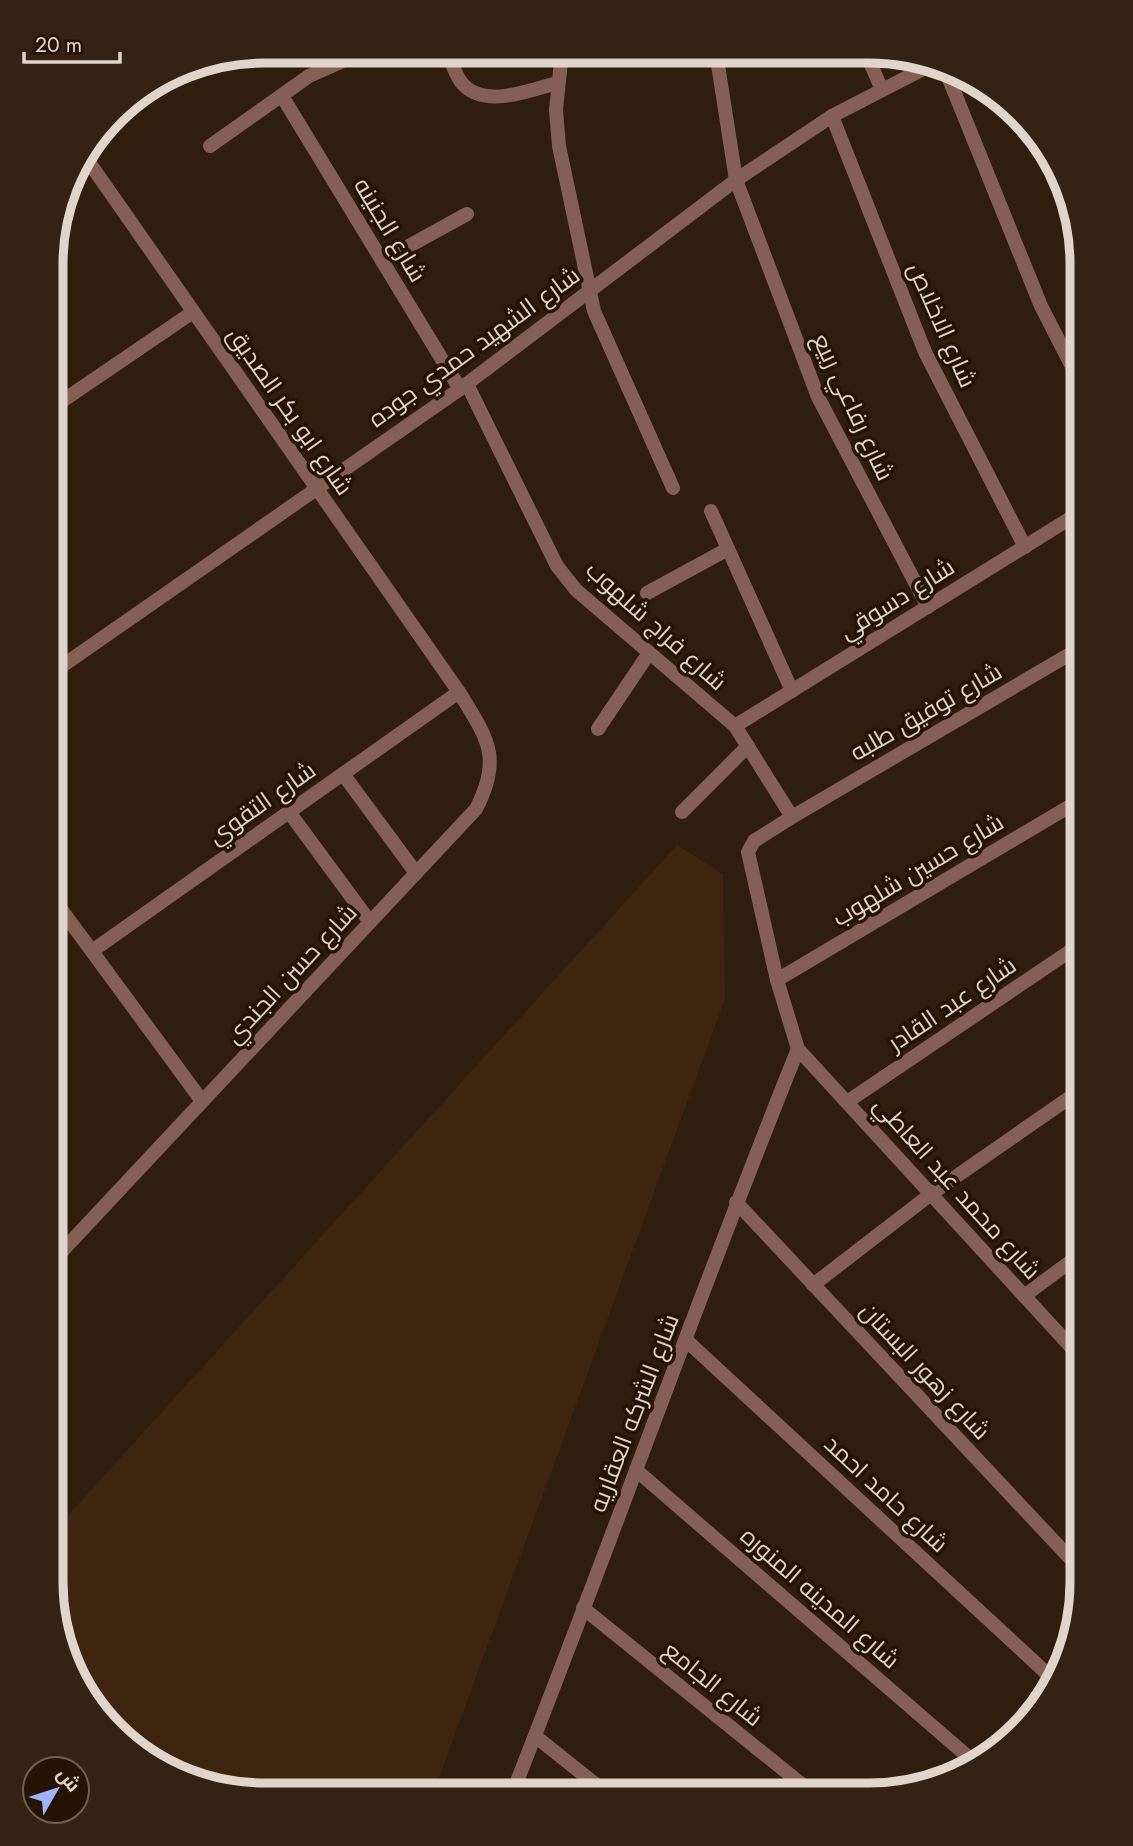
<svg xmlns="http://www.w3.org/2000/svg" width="1133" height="1846" viewBox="0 0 1133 1846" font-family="Jost,Cairo,sans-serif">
  <rect width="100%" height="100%" fill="#2f1d0d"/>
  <path fill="#3d250f" d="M677 845 723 874 725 999 433 1794 237 1793 134 1751 67 1663 51 1582V1534Z"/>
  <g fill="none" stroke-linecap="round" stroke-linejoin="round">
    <g stroke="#845f56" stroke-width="14">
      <path d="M447 51C451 61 455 74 461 82 483 110 530 90 557 83"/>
      <path d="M562 52 556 110 559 146 594 311 673 488"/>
      <path d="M716 52 736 180 818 397 928 607"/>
      <path d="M866 53 882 90"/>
      <path d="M947 74 1041 306 1082 386"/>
      <path d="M282 96 460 389"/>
      <path d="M832 116 925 352 1025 547"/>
      <path d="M210 146 309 76 365 51"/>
      <path d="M382 261 467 214"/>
      <path d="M467 384 557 566 576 590 735 726 792 817"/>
      <path d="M52 408 193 312"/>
      <path d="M711 511 792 691"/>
      <path d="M647 593 728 549"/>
      <path d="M52 673 460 389 736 180 832 116 929 66"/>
      <path d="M735 726 1082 511"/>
      <path d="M598 729 649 653"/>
      <path d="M343 774 416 873"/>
      <path d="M289 812 370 922"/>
      <path d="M682 812 748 746"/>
      <path d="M52 897 202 1101"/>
      <path d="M92 951 459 692"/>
      <path d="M777 980 1082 799"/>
      <path d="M847 1102 1082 943"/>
      <path d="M736 1202 1082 1571"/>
      <path d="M51 1263 476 809C503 757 487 738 459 692L84 155"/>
      <path d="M813 1285 931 1194 1082 1089"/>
      <path d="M1024 1296 1082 1253"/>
      <path d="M687 1341 1055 1681"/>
      <path d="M1082 1359 798 1049 777 980 748 852 754 841 792 817 1082 647"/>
      <path d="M636 1470 973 1761"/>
      <path d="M583 1608 815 1795"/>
      <path d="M535 1736 609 1795"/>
      <path d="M512 1794C610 1547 698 1296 798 1049"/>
    </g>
  </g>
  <g text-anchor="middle" stroke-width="7" stroke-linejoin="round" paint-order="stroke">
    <g font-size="24" fill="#e1d4ca" stroke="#251304">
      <text transform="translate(390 230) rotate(59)" y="8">شارع الجنينه</text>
      <text transform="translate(942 325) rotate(66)" y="8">شارع الاخلاص</text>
      <text transform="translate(474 347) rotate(-36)" y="8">شارع الشهيد حمدي جوده</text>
      <text transform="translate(853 407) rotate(65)" y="8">شارع رفاعي ربيع</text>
      <text transform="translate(290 411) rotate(55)" y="8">شارع ابو بكر الصديق</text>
      <text transform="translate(897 599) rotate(-32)" y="8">شارع دسوقي</text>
      <text transform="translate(656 626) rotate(42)" y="8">شارع فراج شلهوب</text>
      <text transform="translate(926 712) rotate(-30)" y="8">شارع توفيق طلبه</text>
      <text transform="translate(262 803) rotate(-35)" y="8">شارع التقوي</text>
      <text transform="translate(918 870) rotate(-31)" y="8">شارع حسين شلهوب</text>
      <text transform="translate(291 974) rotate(-47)" y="8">شارع حسن الجندي</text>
      <text transform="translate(952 1004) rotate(-34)" y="8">شارع عبد القادر</text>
      <text transform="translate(957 1188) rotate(48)" y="8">شارع محمد عبد العاطي</text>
      <text transform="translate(925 1371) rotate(47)" y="8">شارع زهور البستان</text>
      <text transform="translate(634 1413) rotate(-69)" y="8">شارع الشركه العقاريه</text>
      <text transform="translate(886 1494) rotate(43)" y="8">شارع حامد احمد</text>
      <text transform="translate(820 1598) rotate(41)" y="8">شارع المدينه المنوره</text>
      <text transform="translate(713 1684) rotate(39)" y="8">شارع الجامع</text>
    </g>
  </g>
  <path d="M0 0H1133V1846H0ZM264 63H869A201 201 0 0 1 1070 264V1582A201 201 0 0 1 869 1783H264A201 201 0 0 1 63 1582V264A201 201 0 0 1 264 63Z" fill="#342214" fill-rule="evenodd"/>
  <path fill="none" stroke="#e1d4ca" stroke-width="9" d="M264 63H869A201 201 0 0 1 1070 264V1582A201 201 0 0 1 869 1783H264A201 201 0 0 1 63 1582V264A201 201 0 0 1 264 63Z"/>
  <g transform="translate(56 1790) rotate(51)"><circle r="33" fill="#251304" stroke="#706053" stroke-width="2"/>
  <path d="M0-5L12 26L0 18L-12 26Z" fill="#a3b2fd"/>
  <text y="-10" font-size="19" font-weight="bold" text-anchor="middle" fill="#e1d4ca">ش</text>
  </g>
  <path d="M24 52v10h96v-10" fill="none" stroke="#e1d4ca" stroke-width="3.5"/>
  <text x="35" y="52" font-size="21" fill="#e1d4ca" stroke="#251304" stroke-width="5" paint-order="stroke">20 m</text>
</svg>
